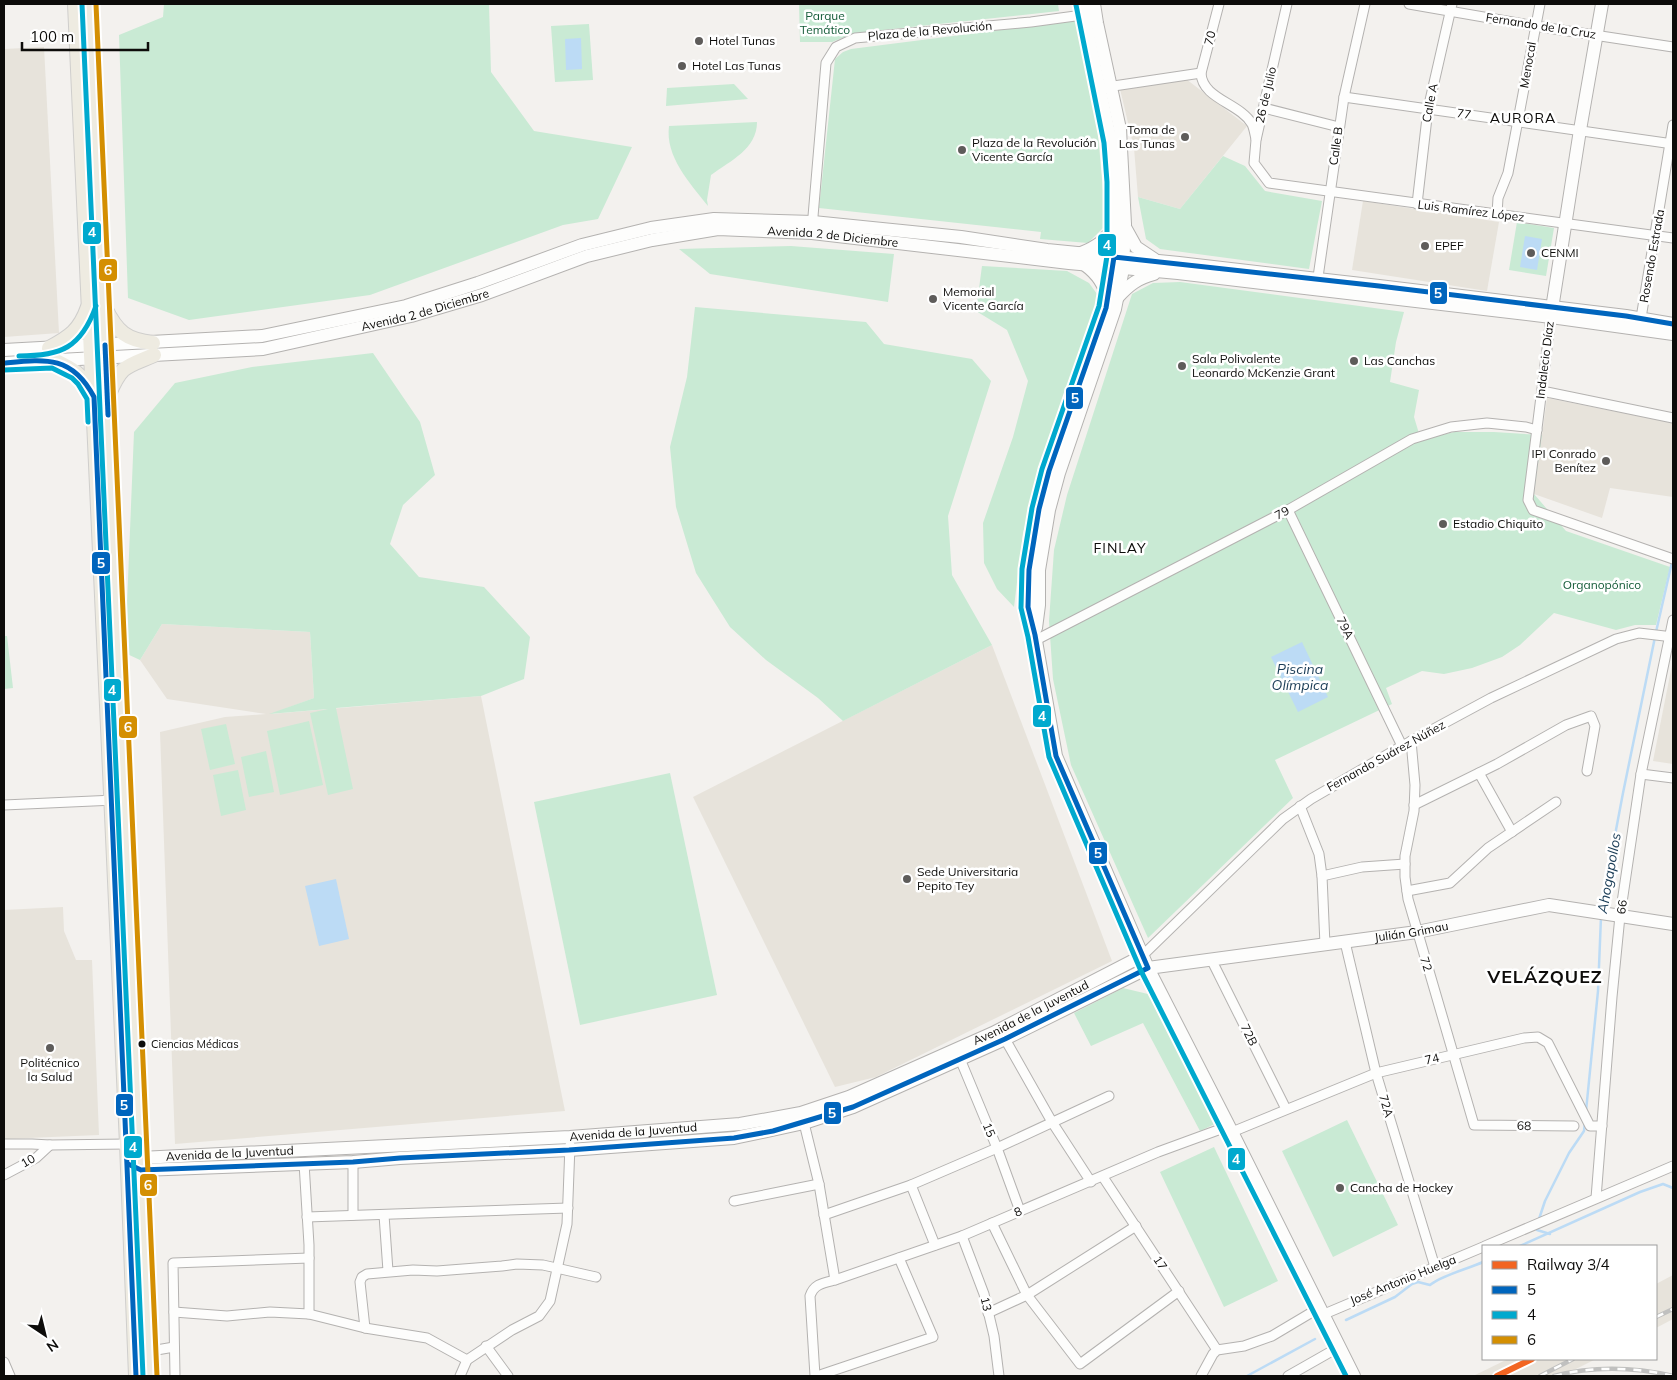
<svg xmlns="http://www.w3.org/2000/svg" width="1677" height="1380" viewBox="0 0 1677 1380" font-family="Mulish,sans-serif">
  <rect width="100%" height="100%" fill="#f3f1ee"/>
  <g fill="#e7e3db">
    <path d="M44 47 59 333 4 337V49Z"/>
    <path d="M1186 79 1247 126 1180 209 1138 197 1134 148 1120 89Z"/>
    <path d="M1363 201 1499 222 1487 291 1352 270Z"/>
    <path d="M1547 398 1673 423V497L1610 488 1602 518 1534 494Z"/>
    <path d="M162 624 310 632 314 698 271 714 481 696 565 1111 175 1144 160 732 225 717 266 714 167 699 140 660Z"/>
    <path d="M992 645 1112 961 876 1077 835 1087 693 797Z"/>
    <path d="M1673 660V764L1653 761Z"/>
    <path d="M63 907 64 931 76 960H92L99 1135 4 1139V910Z"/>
    <path d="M1673 1275V1319L1656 1328V1284Z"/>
    <path d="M1508 1359H1596L1562 1376H1473Z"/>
  </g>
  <g fill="#c9ead4">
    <path d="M164 4H489L491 72 534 131 632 147 598 219 563 225 370 295 189 320 128 298 119 35 163 17Z"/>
    <path d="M799 4H1058L1059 11 855 33 832 42H800Z"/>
    <path d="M1078 20 1097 122 1106 225 1088 243 1040 239 1041 232 819 208 835 59 843 52 851 49Z"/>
    <path d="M589 24 593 80 555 82 551 26Z"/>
    <path d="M734 84 748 99 666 106 667 88Z"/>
    <path d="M757 122C757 149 730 161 711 175L707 200 708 206C690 183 665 157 669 126Z"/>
    <path d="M1223 156 1245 166 1265 191 1322 201 1309 269 1160 249 1146 239 1138 197 1180 209Z"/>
    <path d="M1517 222 1554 228 1546 276 1509 270Z"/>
    <path d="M791 246 894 254 888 302 710 274 679 249Z"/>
    <path d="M982 266 1067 271 1089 283 1100 298 1038 476 1023 533 1014 607 997 589 984 563 983 523 1013 437 1028 381 1007 330 976 311Z"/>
    <path d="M1180 282 1404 312 1396 342 1390 382 1419 390 1414 417 1421 440 1454 432H1494L1542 435 1534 494 1566 531 1670 567 1656 625H1635L1616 630 1554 613 1520 645 1502 657 1472 668 1444 674 1422 671 1386 688 1392 704 1275 760 1293 798 1148 938 1071 765 1053 679 1049 621 1054 550 1067 495 1132 294 1153 283Z"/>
    <path d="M695 307 866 322 884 344 972 359 991 381 948 516 952 575 992 645 843 721 818 698 766 660 730 627 696 573 676 507 670 447 687 377Z"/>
    <path d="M373 353 420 422 435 475 403 505 390 544 419 577 484 587 530 637 524 679 481 696 336 708 353 789 328 795 310 713 328 709 269 714 314 698 310 632 162 624 140 660 125 653 134 432 175 383 252 367Z"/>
    <path d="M4 636H7L13 688 4 689Z"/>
    <path d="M309 721 323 785 280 795 267 731Z"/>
    <path d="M226 724 235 764 210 770 201 729Z"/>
    <path d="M266 751 274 792 249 797 241 757Z"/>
    <path d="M238 770 246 810 221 816 213 775Z"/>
    <path d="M670 773 717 995 580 1025 534 802Z"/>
    <path d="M1123 988 1152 995 1217 1123 1200 1131 1143 1023 1091 1046 1074 1013Z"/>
    <path d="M1347 1120 1398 1225 1333 1257 1282 1151Z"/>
    <path d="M1214 1147 1278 1281 1224 1307 1160 1172Z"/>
  </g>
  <g fill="#bcdbf5">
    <path d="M581 38 582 69 566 70 565 39Z"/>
    <path d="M1525 236 1542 239 1537 270 1520 267Z"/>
    <path d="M1302 642 1328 697 1298 712 1271 657Z"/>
    <path d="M336 879 349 939 319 946 305 886Z"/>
  </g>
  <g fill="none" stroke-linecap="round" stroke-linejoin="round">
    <g stroke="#bcdbf5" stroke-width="2.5">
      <path d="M1656 632 1672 562"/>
      <path d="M1601 909 1623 793 1655 637"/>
      <path d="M1586 1111 1598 991 1601 917"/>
      <path d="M1539 1219 1545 1201 1569 1153 1584 1131 1585 1121"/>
      <path d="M1538 1225 1537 1230 1550 1234"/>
      <path d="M1520 1246 1640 1192 1663 1184 1673 1188"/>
      <path d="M1346 1320 1395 1297 1412 1284 1418 1282 1430 1285C1442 1275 1468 1269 1483 1262"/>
      <path d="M1247 1376 1315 1339"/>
    </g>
    <defs>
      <g id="street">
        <path d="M1219 4 1201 73C1202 99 1240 103 1252 124 1254 128 1255 135 1256 139"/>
        <path d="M1287 4 1256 140 1254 163 1269 183 1673 238"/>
        <path d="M1409 4 1535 26 1673 47"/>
        <path d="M1107 87 1201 73"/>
        <path d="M1344 97 1673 144"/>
        <path d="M1264 108 1339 127"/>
        <path d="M1417 204 1428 109 1452 4"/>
        <path d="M1497 214 1498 198 1508 173 1540 4"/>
        <path d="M812 228 826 63 836 47 855 38 1031 22 1090 14"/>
        <path d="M1317 284 1344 97 1365 4"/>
        <path d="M1551 317 1528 500 1533 510 1673 559"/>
        <path d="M1640 324 1673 125"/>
        <path d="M1542 391 1673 418"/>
        <path d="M1288 510 1402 746"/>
        <path d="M1036 640 1288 510 1412 439 1451 427 1487 423 1526 427 1537 430"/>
        <path d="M1411 741 1415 785 1414 811 1405 856V877L1408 899 1474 1125 1574 1126"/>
        <path d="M1479 773 1512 832"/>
        <path d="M1641 774 1673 778"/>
        <path d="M4 805 115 800"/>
        <path d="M1414 805 1497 764 1566 725 1591 716 1595 726 1587 771"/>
        <path d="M1300 806 1319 854 1322 876 1325 945"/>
        <path d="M1322 876 1362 867 1405 864"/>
        <path d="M1407 891 1450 883 1488 848 1556 802"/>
        <path d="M1345 942 1376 1073 1435 1267"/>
        <path d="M1142 956 1283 819 1311 799 1402 746 1491 698 1616 639 1639 633 1673 637"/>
        <path d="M1212 961 1286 1109"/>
        <path d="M1005 1039 1052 1122 1091 1182"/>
        <path d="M958 1054 997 1148 1020 1211"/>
        <path d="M803 1119 819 1184 835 1280"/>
        <path d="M1232 1132 1376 1073 1524 1038 1538 1037 1548 1043 1590 1126H1602"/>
        <path d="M4 1144H32L50 1145 127 1144"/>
        <path d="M353 1162V1215"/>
        <path d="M304 1163 309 1245V1314"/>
        <path d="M4 1175 36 1158 50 1145"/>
        <path d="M1103 1177 1217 1350"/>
        <path d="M911 1185 935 1245"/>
        <path d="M1596 1198 1612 997 1620 916 1641 774 1673 620"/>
        <path d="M734 1201 819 1184"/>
        <path d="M384 1215 388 1271"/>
        <path d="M824 1215 911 1185 997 1148 1109 1096"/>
        <path d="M307 1217 568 1208"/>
        <path d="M992 1223 1027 1295 1080 1364 1179 1291"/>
        <path d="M962 1236 984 1294 994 1336 999 1376"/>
        <path d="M1485 1246 1673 1166"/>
        <path d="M174 1312 227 1316 270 1312 309 1314 365 1328 427 1338 467 1360"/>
        <path d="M988 1313 1027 1295 1136 1226"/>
        <path d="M1322 1315 1483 1247"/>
        <path d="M365 1328 360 1282 362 1277 367 1274 413 1270 437 1271 502 1266 517 1264 543 1265 596 1277"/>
        <path d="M486 1346 508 1376"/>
        <path d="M145 1352 174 1347"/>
        <path d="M4 1362 10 1376"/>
        <path d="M175 1376 173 1263 309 1258"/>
        <path d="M460 1376 467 1360 512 1330 539 1316 550 1301 567 1224 570 1145"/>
        <path d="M815 1376 810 1296C814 1284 823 1283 835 1280L962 1236 1158 1152 1229 1126"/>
        <path d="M817 1376 933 1337 899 1258"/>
        <path d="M1201 1376 1213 1354 1217 1350 1244 1346 1272 1336 1319 1308"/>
        <path d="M1288 1376 1339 1347"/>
      </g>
      <g id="secondary">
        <path d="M1083 4 1086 25 1111 142 1115 182 1114 257 1106 308 1049 471 1039 509 1029 570 1028 607 1035 635 1056 756 1148 968 1232 1132 1354 1376"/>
        <path d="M1126 229 1136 247 1154 259"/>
        <path d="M1081 253C1096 247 1107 240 1114 225"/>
        <path d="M1085 265C1096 273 1105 285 1107 299"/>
        <path d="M1118 297C1129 285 1138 278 1154 274"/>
        <path d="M1551 315 1580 130 1602 4"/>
        <path d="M4 350 262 336 406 306 478 283 582 245 651 228 714 219 813 222 961 237 1047 250 1179 263 1379 286 1626 316 1673 324"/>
        <path id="s1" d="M4 363 263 349 411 316 482 295 587 256 652 240 718 229 812 233 1069 263 1178 273 1551 317 1673 334"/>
        <path d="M1036 628 1039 605V570L1049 510 1059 473 1115 309 1123 269 1125 224 1120 129 1097 23 1094 4"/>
        <path id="s2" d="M133 1162 140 1158 570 1137 740 1124 801 1113 849 1097 993 1033 1142 956"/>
        <path id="s3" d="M132 1166 141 1170 353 1162 400 1158 569 1150 734 1138 804 1123 853 1107 1005 1039 1148 968 1417 932 1549 905 1673 924"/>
      </g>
      <g id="primary">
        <path d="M75 4 127 1144 136 1376"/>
        <path d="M89 4 150 1376"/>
        <path d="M105 308C117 332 126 340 153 343"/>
        <path d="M49 348C70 337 80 330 88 307"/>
        <path d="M54 360C71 368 84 375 92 393"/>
        <path d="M109 394C122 364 126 367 154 355"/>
      </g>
    </defs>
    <use href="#street" stroke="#b4b2b0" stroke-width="11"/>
    <use href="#secondary" stroke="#b4b2b0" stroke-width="14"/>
    <use href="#primary" stroke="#cfcecc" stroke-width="16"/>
    <use href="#street" stroke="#fdfdfc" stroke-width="9"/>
    <use href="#secondary" stroke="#fdfdfc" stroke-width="12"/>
    <use href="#primary" stroke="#eeebe1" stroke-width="14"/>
    <defs>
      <g id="rail">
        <path d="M1656 1317 1673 1309"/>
        <path d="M1540 1376 1573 1359"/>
        <path d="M1554 1376C1593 1366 1634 1367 1673 1376"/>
      </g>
    </defs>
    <use href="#rail" stroke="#c0c0bf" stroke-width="4.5"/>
    <use href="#rail" stroke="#fff" stroke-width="2.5" stroke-dasharray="8" stroke-linecap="butt"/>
    <defs>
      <g id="bus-1">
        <path d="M105 345 108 415"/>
        <path d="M4 363C45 359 72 355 94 397L136 1376"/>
        <path d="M128 1164 141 1170 353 1162 400 1158 569 1150 734 1138 773 1131 853 1107 1005 1039 1148 968 1056 756 1035 635 1028 607 1029 570 1039 509 1049 471 1106 308 1114 257 1379 286 1626 316 1673 324"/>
      </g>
      <g id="bus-2">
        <path d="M82 4 143 1376"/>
        <path d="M1076 5 1104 143 1107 182V256L1099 306 1042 469 1032 508 1022 569 1021 608 1028 637 1049 757 1141 971 1346 1376"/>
        <path d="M19 356C61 356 81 348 96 306"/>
        <path d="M4 370 52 368 72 378 78 384 87 399 88 422"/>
      </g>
      <path id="bus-3" d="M96 4 157 1376"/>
    </defs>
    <use href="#bus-1" stroke="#fff" stroke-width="9"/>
    <use href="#bus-2" stroke="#fff" stroke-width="9"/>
    <use href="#bus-3" stroke="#fff" stroke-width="9"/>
    <use href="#bus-1" stroke="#0065bd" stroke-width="5"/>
    <use href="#bus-2" stroke="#00a9ce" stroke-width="5"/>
    <use href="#bus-3" stroke="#d48f02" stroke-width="5"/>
    <defs>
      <path id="rail-1" d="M1497 1376 1532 1359"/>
    </defs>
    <use href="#rail-1" stroke="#fff" stroke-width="10"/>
    <use href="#rail-1" stroke="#f26522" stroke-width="6"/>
  </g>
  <g fill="#5e5c5a" stroke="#fff" stroke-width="2">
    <circle cx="699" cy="41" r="5"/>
    <circle cx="682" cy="66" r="5"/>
    <circle cx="1185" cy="137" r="5"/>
    <circle cx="962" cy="150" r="5"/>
    <circle cx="1425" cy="246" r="5"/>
    <circle cx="1531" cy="253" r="5"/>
    <circle cx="933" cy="299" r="5"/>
    <circle cx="1354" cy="361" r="5"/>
    <circle cx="1182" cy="366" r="5"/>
    <circle cx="1606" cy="461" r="5"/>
    <circle cx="1443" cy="524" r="5"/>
    <circle cx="907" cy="879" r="5"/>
    <circle cx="50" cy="1048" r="5"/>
    <circle cx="1340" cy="1188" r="5"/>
  </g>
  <circle fill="#0d0c0a" stroke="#fff" stroke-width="2" cx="142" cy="1044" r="4.5"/>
  <g text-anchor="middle" stroke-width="5" stroke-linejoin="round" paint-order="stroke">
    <g font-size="11" fill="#0d0c0a" stroke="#fff" text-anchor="start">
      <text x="151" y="1048">Ciencias Médicas</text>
    </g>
    <g font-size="12" fill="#155c39" stroke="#fff">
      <text x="825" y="20">Parque<tspan x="825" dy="14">Temático</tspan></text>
      <text x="1602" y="589">Organopónico</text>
    </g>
    <g font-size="12" fill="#0d0c0a" stroke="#fff">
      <text transform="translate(1541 26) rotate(9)" y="4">Fernando de la Cruz</text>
      <text transform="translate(930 31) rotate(-5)" y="4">Plaza de la Revolución</text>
      <text transform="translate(1210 38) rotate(-76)" y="4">70</text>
      <text transform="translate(1528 65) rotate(-80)" y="4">Menocal</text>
      <text transform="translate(1266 95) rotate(-77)" y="4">26 de Julio</text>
      <text transform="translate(1430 103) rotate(-79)" y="4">Calle A</text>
      <text transform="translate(1464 114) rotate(8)" y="4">77</text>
      <text transform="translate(1336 146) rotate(-82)" y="4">Calle B</text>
      <text transform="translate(1471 211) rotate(7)" y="4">Luis Ramírez López</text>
      <text dy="4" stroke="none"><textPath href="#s1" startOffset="846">Avenida 2 de Diciembre</textPath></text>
      <text transform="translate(1652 256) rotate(-80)" y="4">Rosendo Estrada</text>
      <text dy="4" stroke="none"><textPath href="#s1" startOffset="426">Avenida 2 de Diciembre</textPath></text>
      <text transform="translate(1545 360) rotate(-83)" y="4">Indalecio Díaz</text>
      <text transform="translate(1282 513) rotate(-28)" y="4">79</text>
      <text transform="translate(1345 628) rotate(64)" y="4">79A</text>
      <text transform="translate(1386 756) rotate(-29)" y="4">Fernando Suárez Núñez</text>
      <text transform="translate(1622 907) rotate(-82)" y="4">66</text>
      <text dy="4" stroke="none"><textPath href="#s3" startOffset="1319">Julián Grimau</textPath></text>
      <text transform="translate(1426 964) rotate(73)" y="4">72</text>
      <text dy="4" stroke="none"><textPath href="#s2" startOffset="922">Avenida de la Juventud</textPath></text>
      <text transform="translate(1249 1035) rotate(64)" y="4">72B</text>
      <text transform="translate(1432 1059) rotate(-14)" y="4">74</text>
      <text transform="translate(1386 1106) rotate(74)" y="4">72A</text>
      <text transform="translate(1524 1126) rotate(1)" y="4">68</text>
      <text transform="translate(989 1130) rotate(68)" y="4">15</text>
      <text dy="4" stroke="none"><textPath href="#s2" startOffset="502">Avenida de la Juventud</textPath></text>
      <text dy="4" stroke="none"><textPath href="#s2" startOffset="98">Avenida de la Juventud</textPath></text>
      <text transform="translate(28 1161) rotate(-30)" y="4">10</text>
      <text transform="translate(1018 1212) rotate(-23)" y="4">8</text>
      <text transform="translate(1160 1263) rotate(56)" y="4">17</text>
      <text transform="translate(1403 1280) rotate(-22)" y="4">José Antonio Huelga</text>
      <text transform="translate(986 1304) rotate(76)" y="4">13</text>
    </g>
    <g font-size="12" fill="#0d0c0a" stroke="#fff" text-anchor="start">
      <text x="709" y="45">Hotel Tunas</text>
      <text x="692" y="70">Hotel Las Tunas</text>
      <text x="1175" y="134" text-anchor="end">Toma de<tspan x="1175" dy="14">Las Tunas</tspan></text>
      <text x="972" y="147">Plaza de la Revolución<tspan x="972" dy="14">Vicente García</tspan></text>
      <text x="1435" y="250">EPEF</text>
      <text x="1541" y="257">CENMI</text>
      <text x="943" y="296">Memorial<tspan x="943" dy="14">Vicente García</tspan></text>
      <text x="1192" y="363">Sala Polivalente<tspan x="1192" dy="14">Leonardo McKenzie Grant</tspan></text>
      <text x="1364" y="365">Las Canchas</text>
      <text x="1596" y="458" text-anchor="end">IPI Conrado<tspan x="1596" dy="14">Benítez</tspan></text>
      <text x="1453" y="528">Estadio Chiquito</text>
      <text x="917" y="876">Sede Universitaria<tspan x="917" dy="14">Pepito Tey</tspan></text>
      <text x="50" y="1067" text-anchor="middle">Politécnico<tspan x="50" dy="14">la Salud</tspan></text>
      <text x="1350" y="1192">Cancha de Hockey</text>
    </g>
    <g font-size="14" letter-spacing="1" fill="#0d0c0a" stroke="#fff">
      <text x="1523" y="123">AURORA</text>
      <text x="1120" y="553">FINLAY</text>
    </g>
    <g font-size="14" font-style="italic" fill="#1a3c56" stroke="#fff">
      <text x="1300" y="674">Piscina<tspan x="1300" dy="16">Olímpica</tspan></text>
      <text transform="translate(1609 873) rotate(-80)" y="5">Ahogapollos</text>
    </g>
    <g font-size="18" font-weight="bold" letter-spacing="1" fill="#0d0c0a" stroke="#fff">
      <text x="1545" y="983">VELÁZQUEZ</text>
    </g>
  </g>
  <g stroke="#fff" stroke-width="2">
    <rect x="82" y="221" width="20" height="24" rx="5" fill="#00a9ce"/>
    <rect x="1097" y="233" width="20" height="24" rx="5" fill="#00a9ce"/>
    <rect x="98" y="258" width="20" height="24" rx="5" fill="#d48f02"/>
    <rect x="1429" y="281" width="19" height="24" rx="5" fill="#0065bd"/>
    <rect x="1065" y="386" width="19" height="24" rx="5" fill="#0065bd"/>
    <rect x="91" y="551" width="20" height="24" rx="5" fill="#0065bd"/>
    <rect x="103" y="678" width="19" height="24" rx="5" fill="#00a9ce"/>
    <rect x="1032" y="704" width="20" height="24" rx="5" fill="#00a9ce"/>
    <rect x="118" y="715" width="20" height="24" rx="5" fill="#d48f02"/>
    <rect x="1088" y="841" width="20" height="24" rx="5" fill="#0065bd"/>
    <rect x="115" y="1093" width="19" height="24" rx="5" fill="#0065bd"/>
    <rect x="823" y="1101" width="19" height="24" rx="5" fill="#0065bd"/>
    <rect x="123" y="1135" width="20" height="24" rx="5" fill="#00a9ce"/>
    <rect x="1227" y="1147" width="19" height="24" rx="5" fill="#00a9ce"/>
    <rect x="139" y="1173" width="19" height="24" rx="5" fill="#d48f02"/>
  </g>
  <g font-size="14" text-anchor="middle" font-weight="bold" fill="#fff">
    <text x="92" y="237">4</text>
    <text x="1107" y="250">4</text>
    <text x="108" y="275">6</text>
    <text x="1438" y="298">5</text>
    <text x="1075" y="403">5</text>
    <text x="101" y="568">5</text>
    <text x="112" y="695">4</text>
    <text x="1042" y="721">4</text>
    <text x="128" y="732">6</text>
    <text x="1098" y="858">5</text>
    <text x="124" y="1110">5</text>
    <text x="832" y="1118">5</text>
    <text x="133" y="1152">4</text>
    <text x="1236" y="1164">4</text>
    <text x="148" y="1190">6</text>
  </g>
  <rect width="1677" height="1380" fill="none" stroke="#0d0c0a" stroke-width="10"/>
  <rect x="1482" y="1245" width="175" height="115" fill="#ffffff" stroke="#9e9e9d"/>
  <rect x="1492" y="1261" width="25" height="8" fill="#f26522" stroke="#9e9e9d"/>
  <text x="1527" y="1270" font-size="15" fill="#0d0c0a">Railway 3/4</text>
  <rect x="1492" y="1286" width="25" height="8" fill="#0065bd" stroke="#9e9e9d"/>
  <text x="1527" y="1295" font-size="15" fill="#0d0c0a">5</text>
  <rect x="1492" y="1311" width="25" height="8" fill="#00a9ce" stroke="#9e9e9d"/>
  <text x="1527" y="1320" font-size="15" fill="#0d0c0a">4</text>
  <rect x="1492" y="1336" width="25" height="8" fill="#d48f02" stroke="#9e9e9d"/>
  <text x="1527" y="1345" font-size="15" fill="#0d0c0a">6</text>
  <g transform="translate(45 1335) rotate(145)" stroke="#ffffff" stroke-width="4" paint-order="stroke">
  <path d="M0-4L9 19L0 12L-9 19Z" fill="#0d0c0a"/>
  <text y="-8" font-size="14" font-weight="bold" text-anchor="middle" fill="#0d0c0a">N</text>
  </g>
  <path d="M22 42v8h126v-8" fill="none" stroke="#0d0c0a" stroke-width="2.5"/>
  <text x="30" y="42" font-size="15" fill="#0d0c0a" stroke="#ffffff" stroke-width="4" paint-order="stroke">100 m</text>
</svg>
